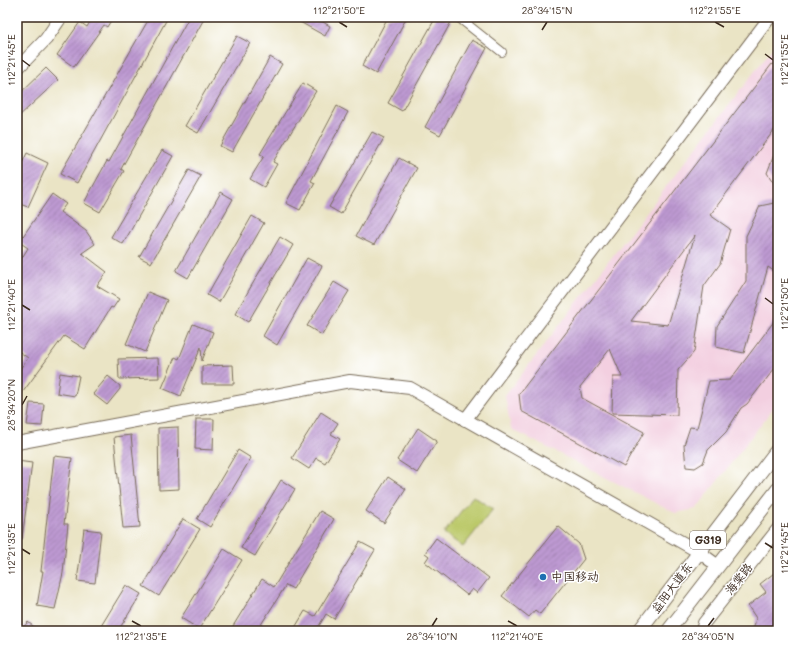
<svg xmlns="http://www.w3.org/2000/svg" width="795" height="648" viewBox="0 0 795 648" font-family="Mali,'LXGW WenKai TC',sans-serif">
  <defs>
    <pattern id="building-hatch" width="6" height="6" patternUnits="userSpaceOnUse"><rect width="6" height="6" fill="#bd99d2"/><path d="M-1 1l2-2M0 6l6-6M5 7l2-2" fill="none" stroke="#9b7daa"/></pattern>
  </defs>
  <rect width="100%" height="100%" fill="#fff"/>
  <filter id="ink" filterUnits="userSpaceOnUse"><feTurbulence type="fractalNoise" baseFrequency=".025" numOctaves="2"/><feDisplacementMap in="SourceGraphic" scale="8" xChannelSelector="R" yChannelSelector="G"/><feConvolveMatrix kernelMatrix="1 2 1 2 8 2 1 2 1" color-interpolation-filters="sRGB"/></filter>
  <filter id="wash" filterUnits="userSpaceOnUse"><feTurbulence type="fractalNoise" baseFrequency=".012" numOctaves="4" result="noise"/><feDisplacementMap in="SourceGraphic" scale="16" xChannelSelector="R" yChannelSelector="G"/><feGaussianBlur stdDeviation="0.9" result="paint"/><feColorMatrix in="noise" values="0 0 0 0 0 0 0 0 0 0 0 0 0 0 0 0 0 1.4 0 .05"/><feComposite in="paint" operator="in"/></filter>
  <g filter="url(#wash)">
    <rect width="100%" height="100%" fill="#eae4c5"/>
    <path fill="#f3cfe0" d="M778 41V402L696 509 675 513 511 429 505 396Z"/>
    <path fill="#bcc96b" stroke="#7c7a44" d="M473 496 493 509 463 547 444 533Z"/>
    <g id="blocks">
      <g fill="url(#building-hatch)" fill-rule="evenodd">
        <path d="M91 17H113L107 27 104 25 74 67 57 55 80 22 87 27 92 18Z"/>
        <path d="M150 17H168L77 183 60 174Z"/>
        <path d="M189 17H205L121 169 124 171 100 212 84 203 107 161 109 162Z"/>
        <path d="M291 17H323L321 21 330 26 325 36Z"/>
        <path d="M388 17H407L376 74 362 66Z"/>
        <path d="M436 17H441L451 22 402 111 388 103Z"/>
        <path d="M237 36 250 43 198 133 185 126Z"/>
        <path d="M472 40 487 48 440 135 425 127Z"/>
        <path d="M270 57 282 64 232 152 220 146Z"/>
        <path d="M772 64 778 65V125L710 215 730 229 720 264 704 286 694 352 678 370 677 415 612 413 613 377H622L610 349 580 387 582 398 644 432 624 467 521 411 519 394ZM695 235 668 325 631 321Z"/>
        <path d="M46 68 58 80 17 118V96Z"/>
        <path d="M303 83 316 91 273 162 277 164 264 187 250 179 264 156 260 154Z"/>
        <path d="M337 106 348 112 311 181 315 183 300 210 286 203Z"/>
        <path d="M372 132 384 138 341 214 329 207Z"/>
        <path d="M777 147H778V189L767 173Z"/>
        <path d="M162 150 173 156 123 244 111 237Z"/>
        <path d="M27 153 48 163 28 207 17 203V190L20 183 17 182V174Z"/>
        <path d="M399 158 417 168 374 245 356 236Z"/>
        <path d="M189 170 201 176 151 263 139 257Z"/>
        <path d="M221 192 233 199 188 278 176 271Z"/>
        <path d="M52 194 66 204 60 212 86 231 95 244 82 253 107 272 97 286 119 299 113 308 111 307 85 349 64 336 17 400V373L28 358 17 350V266L28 248 19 242Z"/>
        <path d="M774 203 778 206V233L776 241H778V274L768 267 744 353 716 347 717 326 746 281V236L760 206Z"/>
        <path d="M252 216 264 223 219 302 207 295Z"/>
        <path d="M280 237 293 245 248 322 235 314Z"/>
        <path d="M307 258 322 266 277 345 263 336Z"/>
        <path d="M334 282 349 291 322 335 307 326Z"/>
        <path d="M148 292 167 300 145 352 126 344Z"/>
        <path d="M778 316V364L747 404 741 408 726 432 708 450 703 463 695 468 686 467 684 445 690 427 697 428 709 381 730 380Z"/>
        <path d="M193 324 213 332 202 361 201 347 181 396 162 388 175 357 179 359Z"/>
        <path d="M158 358 159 378 119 379 118 359Z"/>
        <path d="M233 365 234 384H202V366Z"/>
        <path d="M60 373 79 376 75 396 57 393Z"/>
        <path d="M108 376 120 386V389L107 405 93 394Z"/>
        <path d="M30 403 44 404 42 426 27 425Z"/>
        <path d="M321 412 338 423 331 434 340 439 325 463 316 458 309 469 292 458Z"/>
        <path d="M196 419H214L213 450 195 449Z"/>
        <path d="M178 427 179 489 159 490 158 428Z"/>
        <path d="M418 428 437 441 417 473 397 460Z"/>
        <path d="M131 435 140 527 123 528 114 437Z"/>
        <path d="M238 450 251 458 210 527 197 519Z"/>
        <path d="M54 456 72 458 64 524H68L63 573 55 609 37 606 43 571H41Z"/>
        <path d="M17 461 32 463 22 539H17Z"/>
        <path d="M388 477 406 489 384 523 366 511Z"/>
        <path d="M281 480 295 489 255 556 241 548Z"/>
        <path d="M320 511 334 519 293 589 286 585 257 631H230L262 579 274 587Z"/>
        <path d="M183 519 200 529 159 596 143 586Z"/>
        <path d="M558 526 579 544 584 559 540 614 535 610 529 617 502 596Z"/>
        <path d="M84 529 101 531 95 583 77 581Z"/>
        <path d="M436 538 489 578 477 593 472 589 467 595 425 562 429 556 425 553Z"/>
        <path d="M360 542 375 550 334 619 326 614 316 631H293L305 611 315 616Z"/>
        <path d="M224 549 242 560 199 629 181 618Z"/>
        <path d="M778 570V631H753L756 618 748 606 766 592 760 584Z"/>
        <path d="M126 585 141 594 118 631H98Z"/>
        <path d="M28 622 39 631H20Z"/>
      </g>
    </g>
  </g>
  <g filter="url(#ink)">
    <use href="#blocks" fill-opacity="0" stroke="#786b58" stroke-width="1"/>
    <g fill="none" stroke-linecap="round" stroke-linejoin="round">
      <defs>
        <path id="street" d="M458 17 502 52"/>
        <g id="secondary">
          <path d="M17 69 46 39 61 17"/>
          <path d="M465 420 770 17"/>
          <path d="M17 443 350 381 410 388 699 552 718 566"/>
          <path d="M702 631 704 623 778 529"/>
        </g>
        <g id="primary">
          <path d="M639 631 778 449"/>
          <path d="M668 631 778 489"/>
        </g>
      </defs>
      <use href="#street" stroke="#786b58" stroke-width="10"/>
      <use href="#secondary" stroke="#786b58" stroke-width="14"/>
      <use href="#primary" stroke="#786b58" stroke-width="15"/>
      <use href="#street" stroke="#fff" stroke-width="8"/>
      <use href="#secondary" stroke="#fff" stroke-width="12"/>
      <use href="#primary" stroke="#fff" stroke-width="13"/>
    </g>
  </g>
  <path fill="none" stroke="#3b2a1e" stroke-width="1.5" d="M339 22 347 27M715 22 724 27M542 30 547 22M765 54 773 60M22 60 30 66M765 298 773 304M22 305 30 310M22 405 27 396M765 543 773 548M22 549 30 554M132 621 141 626M508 621 517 626M432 626 437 618M708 626 714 618"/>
  <circle fill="#1f6fb2" stroke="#fff" stroke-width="1.5" cx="543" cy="577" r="4"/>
  <g text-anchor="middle" stroke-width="3" stroke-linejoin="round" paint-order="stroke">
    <rect fill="#fff" stroke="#766a62" stroke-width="1" x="690" y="531" width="36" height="18" rx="3"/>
    <g font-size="11" font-weight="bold" fill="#3b2a1e">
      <text x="708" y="544">G319</text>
    </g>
    <g font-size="12" fill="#3b2a1e" stroke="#fff" text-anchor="start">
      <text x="551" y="581">中国移动</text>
    </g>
    <g font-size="12" fill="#3b2a1e" stroke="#fff">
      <text transform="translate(739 579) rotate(-52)" y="4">海棠路</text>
      <text transform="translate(672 588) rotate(-53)" y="4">益阳大道东</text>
    </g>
  </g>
  <rect width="795" height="648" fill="none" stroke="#fff" stroke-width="44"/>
  <rect x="22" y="22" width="751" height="604" fill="none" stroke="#3b2a1e" stroke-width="1.5"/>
  <g font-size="10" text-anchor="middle" fill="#3b2a1e">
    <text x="339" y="14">112°21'50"E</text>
    <text x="547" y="14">28°34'15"N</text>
    <text x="715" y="14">112°21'55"E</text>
    <text transform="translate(784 60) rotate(-90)" y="4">112°21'55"E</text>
    <text transform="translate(11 60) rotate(-90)" y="4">112°21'45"E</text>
    <text transform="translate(784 304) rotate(-90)" y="4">112°21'50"E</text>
    <text transform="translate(11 305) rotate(-90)" y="4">112°21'40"E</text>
    <text transform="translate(11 405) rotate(-90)" y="4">28°34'20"N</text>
    <text transform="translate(784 548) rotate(-90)" y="4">112°21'45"E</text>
    <text transform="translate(11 549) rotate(-90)" y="4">112°21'35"E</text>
    <text x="141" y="640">112°21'35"E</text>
    <text x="432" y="640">28°34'10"N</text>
    <text x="517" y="640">112°21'40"E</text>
    <text x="708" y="640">28°34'05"N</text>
  </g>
</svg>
